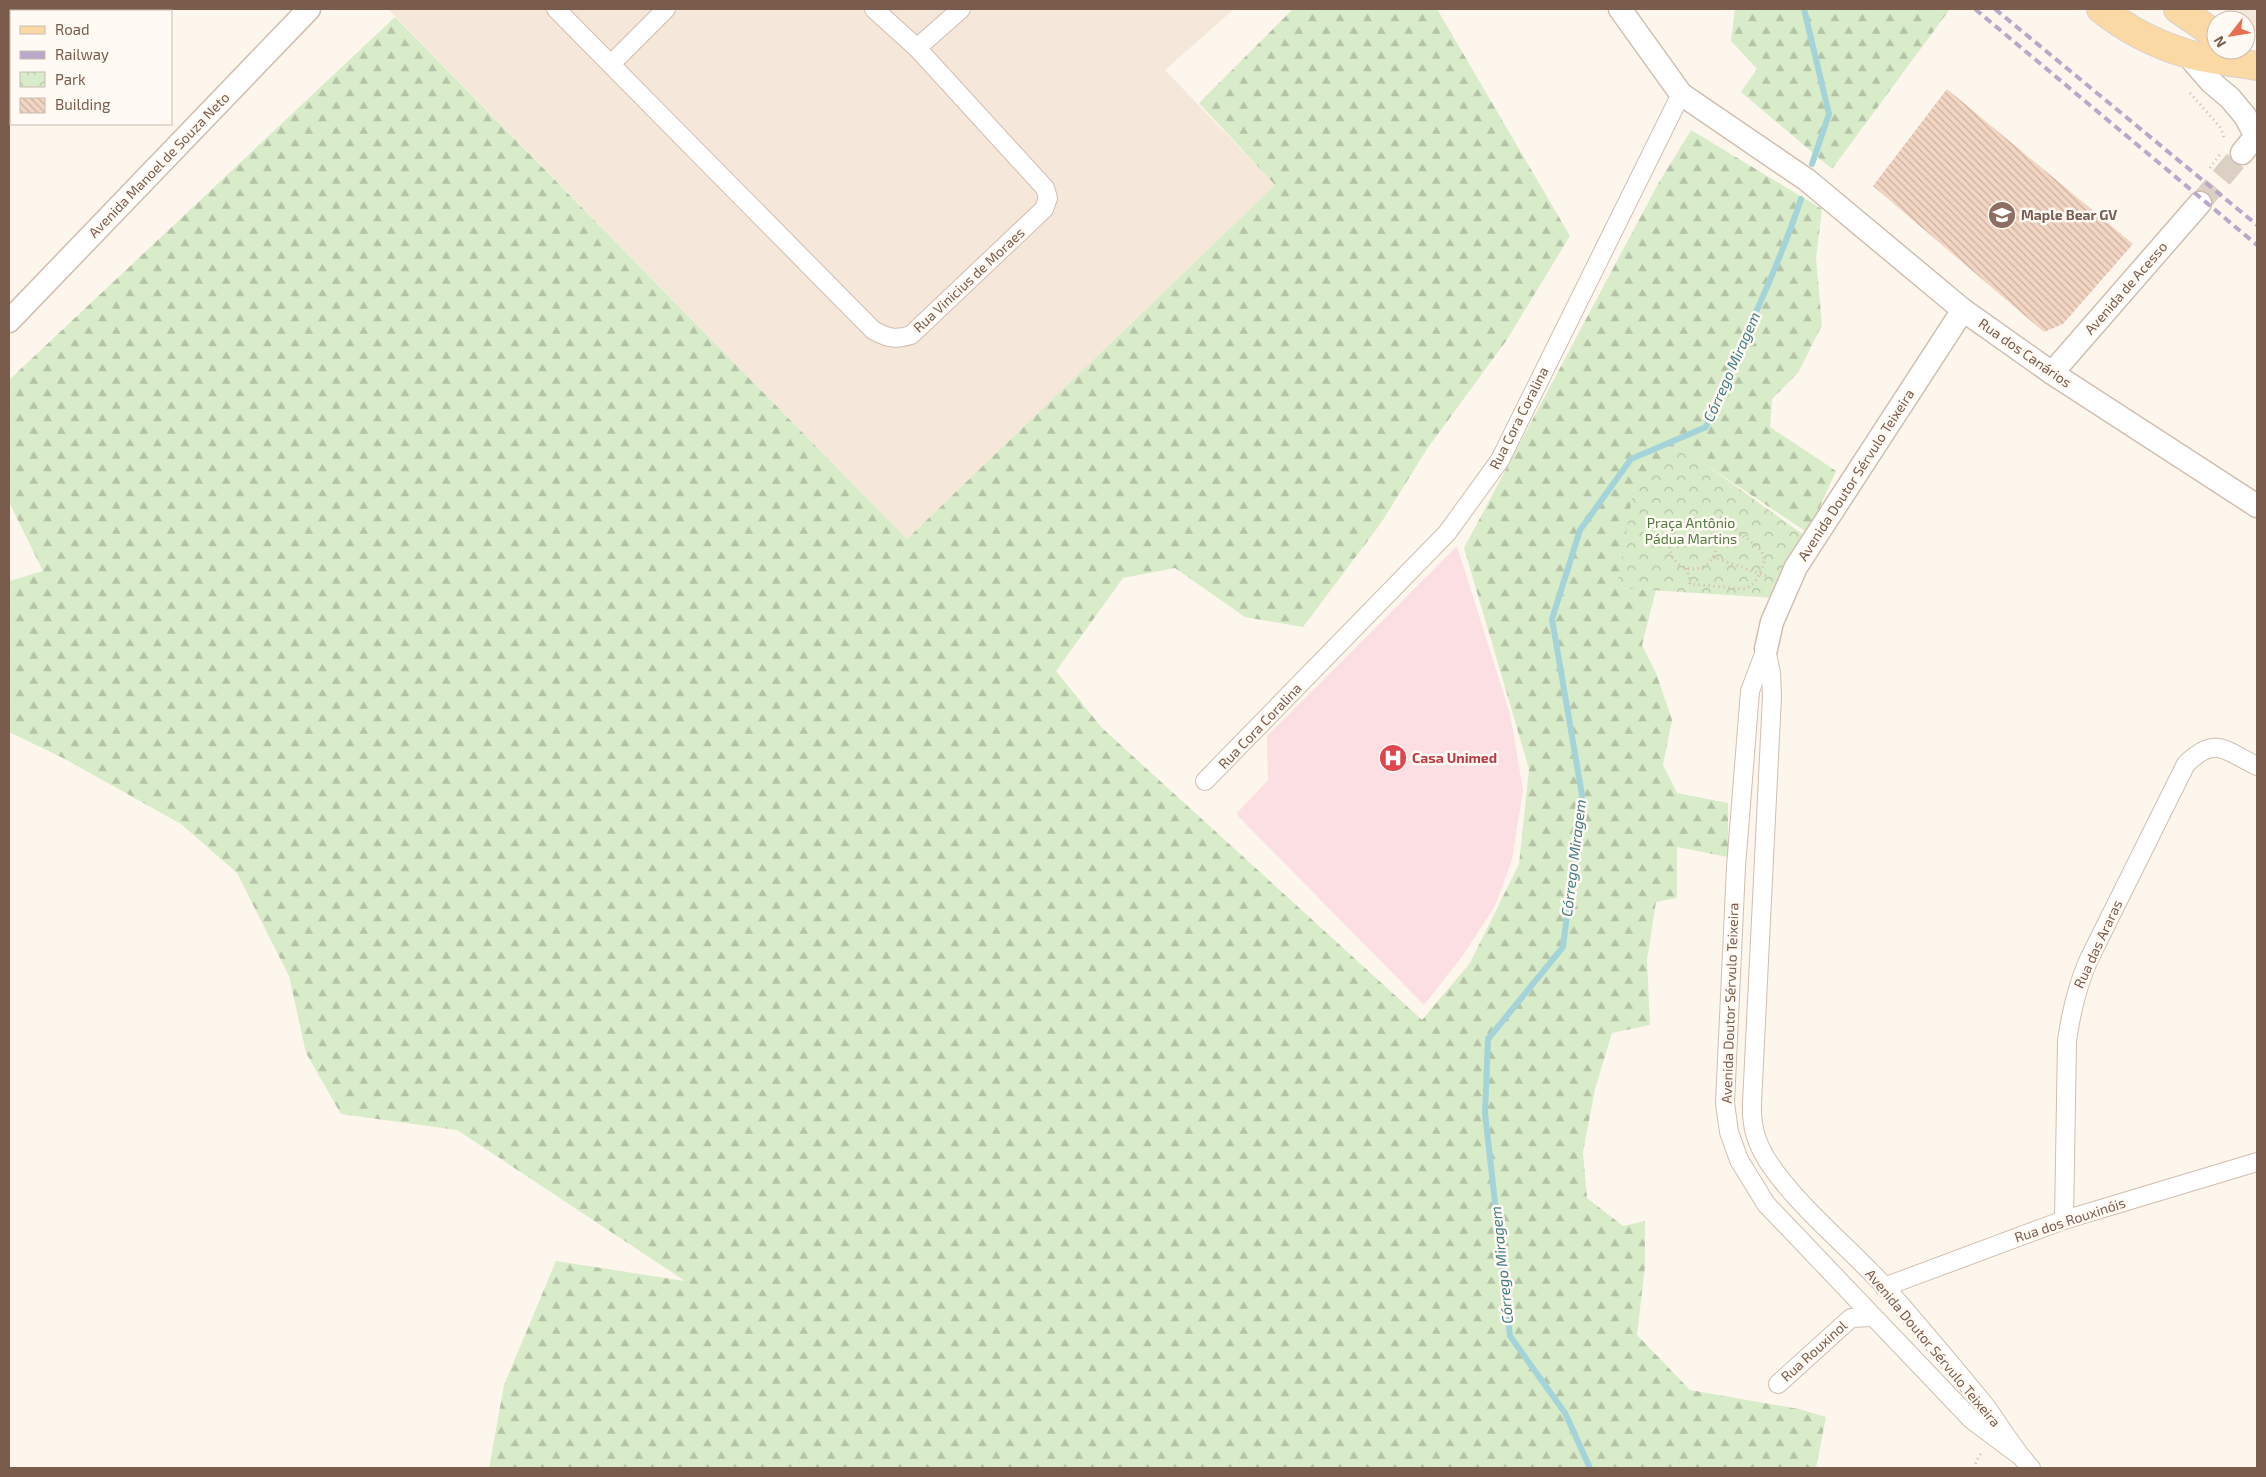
<svg xmlns="http://www.w3.org/2000/svg" width="2266" height="1477" viewBox="0 0 2266 1477" font-family="'Exo 2',sans-serif">
  <defs>
    <pattern id="forest-firs" width="22" height="20" patternUnits="userSpaceOnUse" patternTransform="scale(1.25)"><rect width="22" height="20" fill="#d8ecc9"/><path d="M5 1l3.5 6h-7zM16 11l3.5 6h-7z" fill="#b4c2a5"/></pattern>
    <pattern id="park-crowns" width="20" height="18" patternUnits="userSpaceOnUse" patternTransform="scale(1.25)"><rect width="20" height="18" fill="#d8ecc9"/><path d="M2 6a3 3 0 1 1 6 0M12 15a3 3 0 1 1 6 0" fill="none" stroke="#b4c2a5"/></pattern>
    <pattern id="building-back-hatch" width="6" height="6" patternUnits="userSpaceOnUse" patternTransform="scale(1.25)"><rect width="6" height="6" fill="#f3d5c3"/><path d="M-1 5l2 2M0 0l6 6M5-1l2 2" fill="none" stroke="#cab0a1"/></pattern>
  </defs>
  <rect width="100%" height="100%" fill="#fdf6ec"/>
  <g fill="#f5e8da">
    <path d="M388 9H1234L1165 70 1275 185 907 539Z"/>
    <path d="M2221 9H2257V32L2246 25V20H2238Z"/>
  </g>
  <path fill="#fbdfe3" d="M1457 546 1510 714 1523 790 1512 859 1495 906 1463 955 1424 1005 1236 814 1268 780 1267 736Z"/>
  <g fill="url(#forest-firs)">
    <path d="M1293 9H1437L1570 236 1506 341 1427 449 1381 523 1303 627 1245 617 1175 568 1123 578 1056 671 1102 728 1422 1020 1470 963 1519 864 1529 769 1464 548 1658 184 1691 130 1822 209 1816 258 1822 325 1798 373 1772 399 1770 427 1836 471 1808 533 1684 450 1617 588 1656 590 1642 645 1656 673 1672 720 1663 765 1677 793 1728 803V857L1677 847V898L1656 902 1647 960 1650 1025 1612 1033 1595 1089 1583 1152 1587 1198 1623 1226 1645 1221V1266L1637 1335 1690 1390 1799 1409 1826 1417 1816 1468H489L504 1385 556 1261 685 1281 457 1130 341 1114 306 1053 289 976 237 873 181 824 63 758 9 732V581L43 571 9 502V380L395 17 907 539 1275 185 1199 103Z"/>
    <path d="M1735 9H1950L1832 169 1741 92 1757 69 1731 41Z"/>
  </g>
  <path fill="url(#park-crowns)" d="M1684 449 1808 538 1775 598 1617 588 1633 492Z"/>
  <g fill="none" stroke-linecap="round" stroke-linejoin="round">
    <g stroke="#a5d3da" stroke-width="6">
      <path d="M1804 9 1829 114 1812 164"/>
      <path d="M1590 1468 1565 1413 1510 1336 1485 1113 1488 1039 1563 947 1582 795 1552 619 1580 530 1631 459 1706 427C1737 351 1775 277 1801 199"/>
    </g>
  </g>
  <path fill="url(#building-back-hatch)" d="M1947 89 2133 244 2063 324 2044 332 1873 186Z"/>
  <g fill="none" stroke-linecap="round" stroke-linejoin="round">
    <path stroke="#dcd0c4" stroke-width="22" stroke-dasharray="22 11" stroke-linecap="butt" d="M2200 203 2242 153"/>
    <defs>
      <g id="minor">
        <path d="M556 9 873 330C887 338 895 340 911 335L1044 209 1048 198 1045 188 917 48 874 9"/>
        <path d="M917 48 961 9"/>
        <path d="M611 64 666 9"/>
        <path d="M1766 649 1750 691 1736 867 1725 1103 1729 1132 1739 1160 1766 1204 1972 1420 2019 1455"/>
        <path d="M1766 649 1771 673 1772 696 1752 1103C1751 1126 1756 1143 1769 1163 1801 1210 1848 1246 1886 1288 1919 1326 1952 1365 1984 1404 2000 1425 2013 1449 2031 1468"/>
        <path d="M1205 781 1447 533 1500 460 1681 94"/>
        <path d="M2064 1220 2067 1041C2071 1012 2077 986 2089 959L2186 764C2216 735 2225 751 2257 766"/>
        <path d="M1884 1287 2064 1220 2257 1162"/>
        <path d="M1778 1384 1851 1318 1873 1317"/>
      </g>
      <g id="tertiary">
        <path d="M1620 9 1681 94 1807 180 1963 310 2052 373 2257 506"/>
        <path d="M2186 53 2211 82 2230 98 2245 116 2257 138"/>
        <path d="M2242 153 2255 137"/>
        <path d="M9 321 309 9"/>
        <path d="M2052 373 2200 203"/>
        <path d="M1766 649 1772 622 1796 567 1963 310"/>
      </g>
      <g id="primary">
        <path d="M2101 9C2125 28 2155 44 2185 53 2208 60 2234 62 2257 66"/>
        <path d="M2178 9 2216 35"/>
      </g>
    </defs>
    <use href="#minor" stroke="#d1beb0" stroke-width="20"/>
    <use href="#tertiary" stroke="#d1beb0" stroke-width="25"/>
    <use href="#primary" stroke="#dad1cd" stroke-width="30"/>
    <g stroke="#d9b8a5" stroke-width="3" stroke-dasharray="1 4" stroke-linecap="butt">
      <path d="M2190 93 2220 127 2225 140"/>
      <path d="M2210 168 2220 154"/>
      <circle cx="1693" cy="546" r="23"/>
      <path d="M1713 557 1769 577"/>
      <path d="M1687 568 1690 584 1745 589C1757 583 1761 572 1765 560L1761 550 1720 517 1709 530"/>
      <path d="M1973 1468 1982 1451"/>
    </g>
    <use href="#minor" stroke="#fff" stroke-width="18"/>
    <use href="#tertiary" stroke="#fff" stroke-width="22"/>
    <use href="#primary" stroke="#fbd9a5" stroke-width="28"/>
    <g stroke="#b9a8c9" stroke-width="4" stroke-dasharray="8 5" stroke-linecap="butt">
      <path d="M1975 9 2257 245"/>
      <path d="M1995 9 2257 225"/>
    </g>
  </g>
  <defs>
    <symbol id="school-disc" viewBox="-11 -11 22 22"><circle r="9.5" fill="#8d6e63" stroke="#fffaf3"/><path d="M0-5L7-2L0 1L-7-2ZM-4 1L0 2.5L4 1V4Q0 6-4 4Z" fill="#fff"/></symbol>
    <symbol id="hospital-disc" viewBox="-11 -11 22 22"><circle r="9.5" fill="#e0444e" stroke="#fffaf3"/><path d="M-5-5h3v3.5h4V-5h3V5h-3V1.5h-4V5h-3Z" fill="#fff"/></symbol>
  </defs>
  <g fill-rule="evenodd">
    <use href="#school-disc" x="1986" y="199" width="32" height="32"/>
    <use href="#hospital-disc" x="1377" y="742" width="32" height="32"/>
  </g>
  <g text-anchor="middle" stroke-width="5" stroke-linejoin="round" paint-order="stroke">
    <g font-size="14" fill="#7a5c4d" stroke="#fffaf3">
      <text transform="translate(159 165) rotate(-46)" y="5">Avenida Manoel de Souza Neto</text>
      <text transform="translate(969 280) rotate(-43)" y="5">Rua Vinicius de Moraes</text>
      <text transform="translate(2126 288) rotate(-49)" y="5">Avenida de Acesso</text>
      <text transform="translate(2025 353) rotate(35)" y="5">Rua dos Canários</text>
      <text transform="translate(1519 418) rotate(-63)" y="5">Rua Cora Coralina</text>
      <text transform="translate(1856 475) rotate(-57)" y="5">Avenida Doutor Sérvulo Teixeira</text>
      <text transform="translate(1260 726) rotate(-46)" y="5">Rua Cora Coralina</text>
      <text transform="translate(2098 944) rotate(-65)" y="5">Rua das Araras</text>
      <text transform="translate(1730 1003) rotate(-88)" y="5">Avenida Doutor Sérvulo Teixeira</text>
      <text transform="translate(2070 1220) rotate(-18)" y="5">Rua dos Rouxinóis</text>
      <text transform="translate(1933 1348) rotate(50)" y="5">Avenida Doutor Sérvulo Teixeira</text>
      <text transform="translate(1814 1351) rotate(-42)" y="5">Rua Rouxinol</text>
    </g>
    <g font-size="14" font-weight="bold" fill="#785e54" stroke="#fffaf3" text-anchor="start">
      <text x="2021" y="220">Maple Bear GV</text>
    </g>
    <g font-size="14" fill="#537a41" stroke="#fffaf3">
      <text x="1691" y="528">Praça Antônio<tspan x="1691" dy="16">Pádua Martins</tspan></text>
    </g>
    <g font-size="14" font-weight="bold" fill="#be3a42" stroke="#fffaf3" text-anchor="start">
      <text x="1412" y="763">Casa Unimed</text>
    </g>
    <g font-size="15" font-style="italic" fill="#437c86" stroke="#fffaf3">
      <text transform="translate(1732 367) rotate(-66)" y="5">Córrego Miragem</text>
      <text transform="translate(1574 858) rotate(-83)" y="5">Córrego Miragem</text>
      <text transform="translate(1502 1265) rotate(-96)" y="5">Córrego Miragem</text>
    </g>
  </g>
  <rect width="2266" height="1477" fill="none" stroke="#7a5c4d" stroke-width="20"/>
  <rect x="10" y="10" width="162" height="115" fill="#fffaf3" stroke="#cabbb1"/>
  <rect x="20" y="26" width="25" height="8" fill="#fbd9a5" stroke="#cabbb1"/>
  <text x="55" y="35" font-size="15" fill="#7a5c4d">Road</text>
  <rect x="20" y="51" width="25" height="8" fill="#b9a8c9" stroke="#cabbb1"/>
  <text x="55" y="60" font-size="15" fill="#7a5c4d">Railway</text>
  <rect x="20" y="72" width="25" height="15" fill="url(#park-crowns)" stroke="#cabbb1"/>
  <text x="55" y="85" font-size="15" fill="#7a5c4d">Park</text>
  <rect x="20" y="98" width="25" height="15" fill="url(#building-back-hatch)" stroke="#cabbb1"/>
  <text x="55" y="110" font-size="15" fill="#7a5c4d">Building</text>
  <g transform="translate(2231 35) rotate(239)"><circle r="24" fill="#fffaf3" stroke="#cabbb1"/>
  <path d="M0-4L9 19L0 12L-9 19Z" fill="#e76f51"/>
  <text y="-8" font-size="14" font-weight="bold" text-anchor="middle" fill="#7a5c4d">N</text>
  </g>
</svg>
